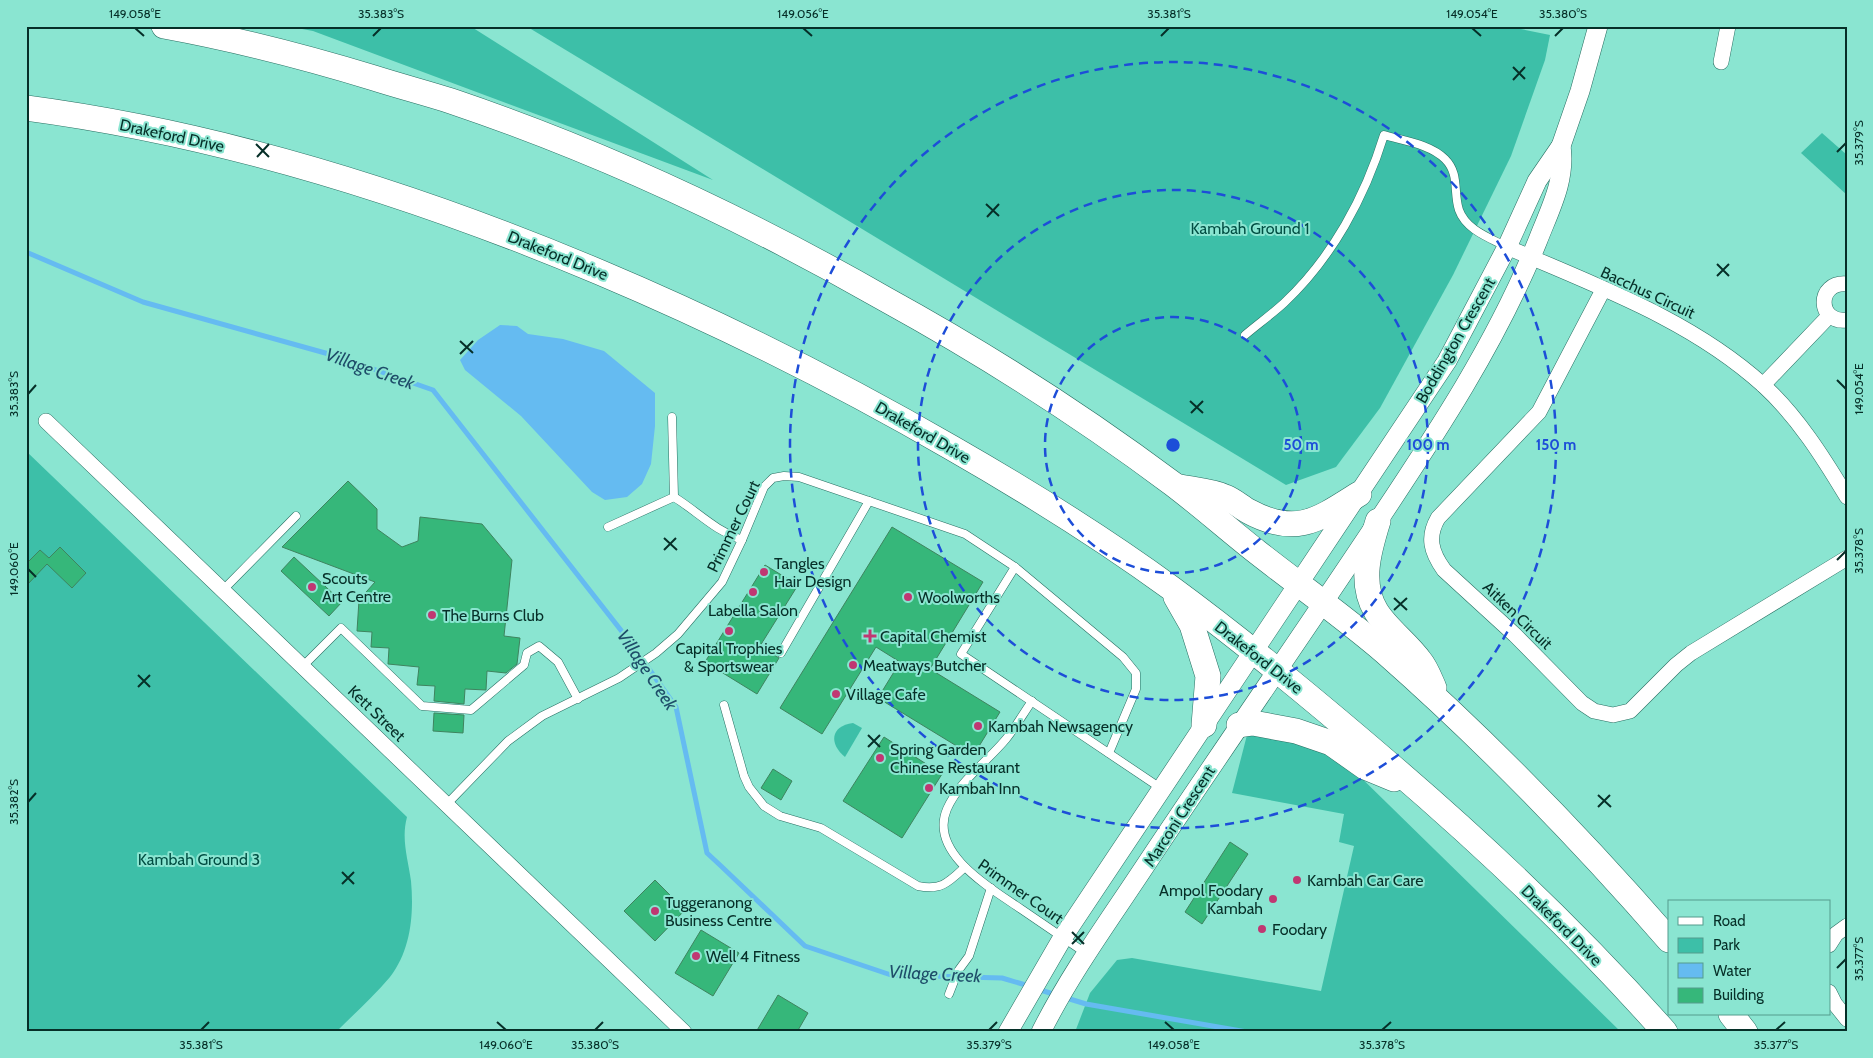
<svg xmlns="http://www.w3.org/2000/svg" width="1873" height="1058" viewBox="0 0 1873 1058" font-family="Cabin,sans-serif">
  <rect width="100%" height="100%" fill="#8ae5d1"/>
  <g fill="#3dbfa8">
    <path d="M286 26H470L713 180 313 31Z"/>
    <path d="M526 26H1506L1550 35 1545 60 1511 156 1453 275 1380 408 1336 467 1286 485Z"/>
    <path d="M1822 133 1847 155V195L1801 153Z"/>
    <path d="M26 451 407 817C401 839 408 859 411 881 414 914 411 950 390 977 374 996 354 1014 336 1032H26Z"/>
    <path d="M853 723 862 728 845 757C829 744 830 726 853 723Z"/>
    <path d="M1263 731 1343 760 1621 1032H1075L1090 993 1117 960 1132 958 1321 991 1354 846 1339 842 1344 814 1232 793 1247 735Z"/>
  </g>
  <path fill="#65bbf1" d="M500 325 517 326 528 334 563 339 604 351 655 393V426L651 464 642 484 627 497 605 500 592 492 521 416 465 370 460 360 478 340Z"/>
  <g fill="none" stroke-linecap="round" stroke-linejoin="round">
    <g stroke="#65bbf1" stroke-width="5">
      <path d="M26 252 143 302 336 356 433 390 627 638 676 707 707 853 721 866 805 946 891 975 1002 978 1029 986"/>
      <path d="M1037 989 1086 1004 1247 1032"/>
    </g>
  </g>
  <g fill="#36b77a" stroke="#3e845f">
    <path d="M348 481 377 509V529L402 547 418 541 420 517 482 524 512 560 504 636 520 638 517 664 506 673 487 671 486 690 465 689 464 704 434 701 435 686 417 685 419 667 388 664 389 648 371 647 372 632 357 631 359 600 375 582 282 547Z"/>
    <path d="M892 527 983 582 930 669 1000 712 973 756 878 698 900 662 876 647 822 734 780 708Z"/>
    <path d="M60 547 86 573 72 588 47 564 26 586V564L40 550 49 558Z"/>
    <path d="M294 557 342 602 329 616 281 571Z"/>
    <path d="M765 565 798 585 760 646 779 658 757 694 705 662Z"/>
    <path d="M434 713 464 715 463 733 433 731Z"/>
    <path d="M884 737 942 774 902 838 843 801Z"/>
    <path d="M773 769 792 781 781 800 761 788Z"/>
    <path d="M1230 842 1248 854 1202 924 1185 912Z"/>
    <path d="M655 880 685 910 655 941 624 911Z"/>
    <path d="M701 930 739 953 713 996 675 973Z"/>
    <path d="M778 995 808 1013 797 1032H756Z"/>
  </g>
  <g fill="none" stroke-linecap="round" stroke-linejoin="round">
    <defs>
      <g id="service">
        <path d="M1245 335C1258 324 1272 314 1284 303 1332 258 1365 197 1384 135 1404 141 1430 144 1445 159 1460 174 1453 192 1459 210 1466 230 1490 238 1507 247"/>
        <path d="M672 417 674 497"/>
        <path d="M674 497C698 512 714 530 742 540"/>
        <path d="M608 527 674 497"/>
        <path d="M1015 567 961 654 1162 789"/>
        <path d="M223 590 296 516"/>
        <path d="M781 653 869 501"/>
        <path d="M303 666 341 628 422 706 471 710 524 665 527 653 539 646 558 662 578 699"/>
        <path d="M1032 701C1023 714 1015 728 1006 739 986 763 960 780 947 809 928 853 992 889 1021 909 1043 924 1065 939 1087 954"/>
        <path d="M724 705 744 776 749 787 764 806 780 816 821 828 918 886C941 891 949 882 965 867"/>
        <path d="M447 804 508 741 542 716 619 678 656 653 678 634 722 582 742 540 764 487 773 478 784 476 799 477 965 534 1015 567 1123 657 1136 673V689L1109 753"/>
        <path d="M949 994 958 971 969 956 991 888"/>
      </g>
      <g id="minor">
        <path d="M1721 62 1728 26"/>
        <path d="M1507 247C1596 286 1690 319 1763 385 1797 416 1823 457 1847 497"/>
        <path d="M1847 284C1816 281 1817 324 1847 320"/>
        <path d="M1603 290 1539 412 1438 518C1427 537 1431 552 1444 570L1515 635 1582 703 1594 711 1613 715 1630 711 1676 665 1691 653 1847 558"/>
        <path d="M1763 385 1829 316"/>
        <path d="M46 421 684 1032"/>
        <path d="M1829 945 1836 934 1847 926"/>
        <path d="M1829 992 1835 1004 1847 1019"/>
      </g>
      <g id="tertiary">
        <path d="M1008 1032 1063 937 1447 361 1507 247 1537 181 1561 146 1580 91 1598 26"/>
        <path d="M1041 1032C1070 974 1108 922 1143 869 1220 753 1299 640 1376 524 1436 434 1497 342 1538 240 1550 209 1566 180 1561 146"/>
      </g>
      <g id="trunk">
        <path d="M164 26C235 39 305 57 374 78 399 86 426 93 451 101 602 152 747 220 885 299 985 354 1082 416 1173 484 1202 506 1229 530 1257 552 1299 585 1344 617 1385 652 1486 741 1581 839 1669 940"/>
        <path d="M26 108C223 134 416 195 599 272 720 323 838 382 952 448 1027 491 1101 537 1171 588 1246 643 1318 703 1389 764 1486 847 1580 936 1665 1032"/>
        <path d="M1180 487C1194 490 1212 491 1225 497 1233 500 1241 507 1248 511 1296 537 1318 520 1359 494"/>
        <path d="M1378 521C1369 550 1359 583 1376 611 1386 628 1408 644 1420 661 1426 668 1430 679 1434 688"/>
        <path d="M1176 597 1192 625 1208 676 1204 725"/>
        <path d="M1239 725 1253 723 1296 731 1331 743 1365 767 1394 779"/>
        <path d="M1731 1014 1745 1032"/>
      </g>
    </defs>
    <use href="#service" stroke="#286f62" stroke-width="9"/>
    <use href="#minor" stroke="#286f62" stroke-width="16"/>
    <use href="#tertiary" stroke="#286f62" stroke-width="20"/>
    <use href="#trunk" stroke="#286f62" stroke-width="26"/>
    <use href="#service" stroke="#fff" stroke-width="8"/>
    <use href="#minor" stroke="#fff" stroke-width="15"/>
    <use href="#tertiary" stroke="#fff" stroke-width="19"/>
    <use href="#trunk" stroke="#fff" stroke-width="25"/>
  </g>
  <path fill="none" stroke="#062f28" stroke-width="2" d="M135 28 144 36M803 28 812 36M1472 28 1481 36M373 36 381 28M1161 36 1169 28M1555 36 1563 28M1513 67 1525 79M1513 80 1525 67M256 144 269 157M1837 152 1846 143M257 157 269 144M986 204 999 216M987 217 999 204M1717 264 1729 276M1717 276 1729 264M460 341 473 353M460 354 473 341M1837 380 1846 389M28 394 36 385M1190 401 1203 413M1191 413 1203 401M664 538 677 550M664 550 676 538M1837 560 1846 551M28 569 36 577M1394 598 1407 610M1394 610 1407 598M138 675 150 687M138 687 150 675M868 735 880 747M868 747 880 735M1598 795 1611 807M28 802 36 793M1598 807 1610 795M342 872 354 884M342 884 354 872M1072 932 1084 944M1072 944 1084 932M1837 968 1846 959M497 1022 506 1030M1165 1022 1174 1030M201 1030 209 1022M595 1030 603 1022M989 1030 997 1022M1382 1030 1391 1022M1776 1030 1785 1022"/>
  <g fill="none" stroke="#1d4ed8" stroke-width="2.5" stroke-dasharray="9 6">
    <circle cx="1173" cy="445" r="128"/>
    <circle cx="1173" cy="445" r="255"/>
    <circle cx="1173" cy="445" r="383"/>
  </g>
  <g fill="#c03772" stroke="#8ae5d1" stroke-width="2">
    <circle cx="764" cy="572" r="5"/>
    <circle cx="312" cy="587" r="5"/>
    <circle cx="753" cy="592" r="5"/>
    <circle cx="908" cy="597" r="5"/>
    <circle cx="432" cy="615" r="5"/>
    <circle cx="729" cy="631" r="5"/>
    <path d="M867.5 628.5h5v5h5v5h-5v5h-5v-5h-5v-5h5z"/>
    <circle cx="853" cy="665" r="5"/>
    <circle cx="836" cy="694" r="5"/>
    <circle cx="978" cy="726" r="5"/>
    <circle cx="880" cy="758" r="5"/>
    <circle cx="929" cy="788" r="5"/>
    <circle cx="1297" cy="880" r="5"/>
    <circle cx="1273" cy="899" r="5"/>
    <circle cx="655" cy="911" r="5"/>
    <circle cx="1262" cy="929" r="5"/>
    <circle cx="696" cy="956" r="5"/>
  </g>
  <g text-anchor="middle" stroke-width="4" stroke-linejoin="round" paint-order="stroke">
    <g font-size="16" fill="#062f28" stroke="#8ae5d1">
      <text transform="translate(172 135) rotate(12)" y="6">Drakeford Drive</text>
      <text transform="translate(558 255) rotate(22)" y="6">Drakeford Drive</text>
      <text transform="translate(1648 292) rotate(25)" y="6">Bacchus Circuit</text>
      <text transform="translate(1455 340) rotate(-60)" y="6">Boddington Crescent</text>
      <text transform="translate(923 432) rotate(30)" y="6">Drakeford Drive</text>
      <text transform="translate(733 526) rotate(-64)" y="6">Primmer Court</text>
      <text transform="translate(1518 615) rotate(44)" y="6">Aitken Circuit</text>
      <text transform="translate(1259 657) rotate(38)" y="6">Drakeford Drive</text>
      <text transform="translate(377 713) rotate(44)" y="6">Kett Street</text>
      <text transform="translate(1179 816) rotate(-57)" y="6">Marconi Crescent</text>
      <text transform="translate(1021 891) rotate(35)" y="6">Primmer Court</text>
      <text transform="translate(1562 925) rotate(45)" y="6">Drakeford Drive</text>
    </g>
    <g font-size="16" fill="#004d42" stroke="#8ae5d1">
      <text x="1250" y="234">Kambah Ground 1</text>
      <text x="199" y="865">Kambah Ground 3</text>
    </g>
    <g font-size="16" fill="#062f28" stroke="#8ae5d1" text-anchor="start">
      <text x="774" y="569">Tangles<tspan x="774" dy="18">Hair Design</tspan></text>
      <text x="322" y="584">Scouts<tspan x="322" dy="18">Art Centre</tspan></text>
      <text x="918" y="603">Woolworths</text>
      <text x="753" y="616" text-anchor="middle">Labella Salon</text>
      <text x="442" y="621">The Burns Club</text>
      <text x="880" y="642">Capital Chemist</text>
      <text x="729" y="654" text-anchor="middle">Capital Trophies<tspan x="729" dy="18">&amp; Sportswear</tspan></text>
      <text x="863" y="671">Meatways Butcher</text>
      <text x="846" y="700">Village Cafe</text>
      <text x="988" y="732">Kambah Newsagency</text>
      <text x="890" y="755">Spring Garden<tspan x="890" dy="18">Chinese Restaurant</tspan></text>
      <text x="939" y="794">Kambah Inn</text>
      <text x="1307" y="886">Kambah Car Care</text>
      <text x="1263" y="896" text-anchor="end">Ampol Foodary<tspan x="1263" dy="18">Kambah</tspan></text>
      <text x="665" y="908">Tuggeranong<tspan x="665" dy="18">Business Centre</tspan></text>
      <text x="1272" y="935">Foodary</text>
      <text x="706" y="962">Well 4 Fitness</text>
    </g>
    <g font-size="18" font-style="italic" fill="#1e4d69" stroke="#8ae5d1">
      <text transform="translate(370 369) rotate(19)" y="6">Village Creek</text>
      <text transform="translate(647 670) rotate(56)" y="6">Village Creek</text>
      <text transform="translate(935 974) rotate(3)" y="6">Village Creek</text>
    </g>
  </g>
  <circle cx="1173" cy="445" r="8" fill="#1d4ed8" stroke="#8ae5d1" stroke-width="2.5"/>
  <g font-size="15" text-anchor="middle" font-weight="bold" fill="#1d4ed8" stroke="#8ae5d1" stroke-width="4" stroke-linejoin="round" paint-order="stroke">
    <text x="1301" y="450">50 m</text>
    <text x="1428" y="450">100 m</text>
    <text x="1556" y="450">150 m</text>
  </g>
  <rect width="1873" height="1058" fill="none" stroke="#8ae5d1" stroke-width="55"/>
  <rect x="1668" y="900" width="162" height="115" fill="#8ae5d1" stroke="#559c8d"/>
  <rect x="1678" y="917" width="25" height="8" fill="#ffffff" stroke="#559c8d"/>
  <text x="1713" y="926" font-size="15" fill="#062f28">Road</text>
  <rect x="1678" y="938" width="25" height="15" fill="#3dbfa8" stroke="#559c8d"/>
  <text x="1713" y="950" font-size="15" fill="#062f28">Park</text>
  <rect x="1678" y="963" width="25" height="15" fill="#65bbf1" stroke="#559c8d"/>
  <text x="1713" y="976" font-size="15" fill="#062f28">Water</text>
  <rect x="1678" y="988" width="25" height="15" fill="#36b77a" stroke="#559c8d"/>
  <text x="1713" y="1000" font-size="15" fill="#062f28">Building</text>
  <rect x="28" y="28" width="1818" height="1002" fill="none" stroke="#062f28" stroke-width="2"/>
  <g font-size="12" text-anchor="middle" fill="#062f28">
    <text x="135" y="18">149.058°E</text>
    <text x="381" y="18">35.383°S</text>
    <text x="803" y="18">149.056°E</text>
    <text x="1169" y="18">35.381°S</text>
    <text x="1472" y="18">149.054°E</text>
    <text x="1563" y="18">35.380°S</text>
    <text transform="translate(1859 143) rotate(-90)" y="4">35.379°S</text>
    <text transform="translate(1859 389) rotate(-90)" y="4">149.054°E</text>
    <text transform="translate(14 394) rotate(-90)" y="4">35.383°S</text>
    <text transform="translate(1859 551) rotate(-90)" y="4">35.378°S</text>
    <text transform="translate(14 569) rotate(-90)" y="4">149.060°E</text>
    <text transform="translate(14 802) rotate(-90)" y="4">35.382°S</text>
    <text transform="translate(1859 959) rotate(-90)" y="4">35.377°S</text>
    <text x="201" y="1049">35.381°S</text>
    <text x="506" y="1049">149.060°E</text>
    <text x="595" y="1049">35.380°S</text>
    <text x="989" y="1049">35.379°S</text>
    <text x="1174" y="1049">149.058°E</text>
    <text x="1382" y="1049">35.378°S</text>
    <text x="1776" y="1049">35.377°S</text>
  </g>
</svg>
